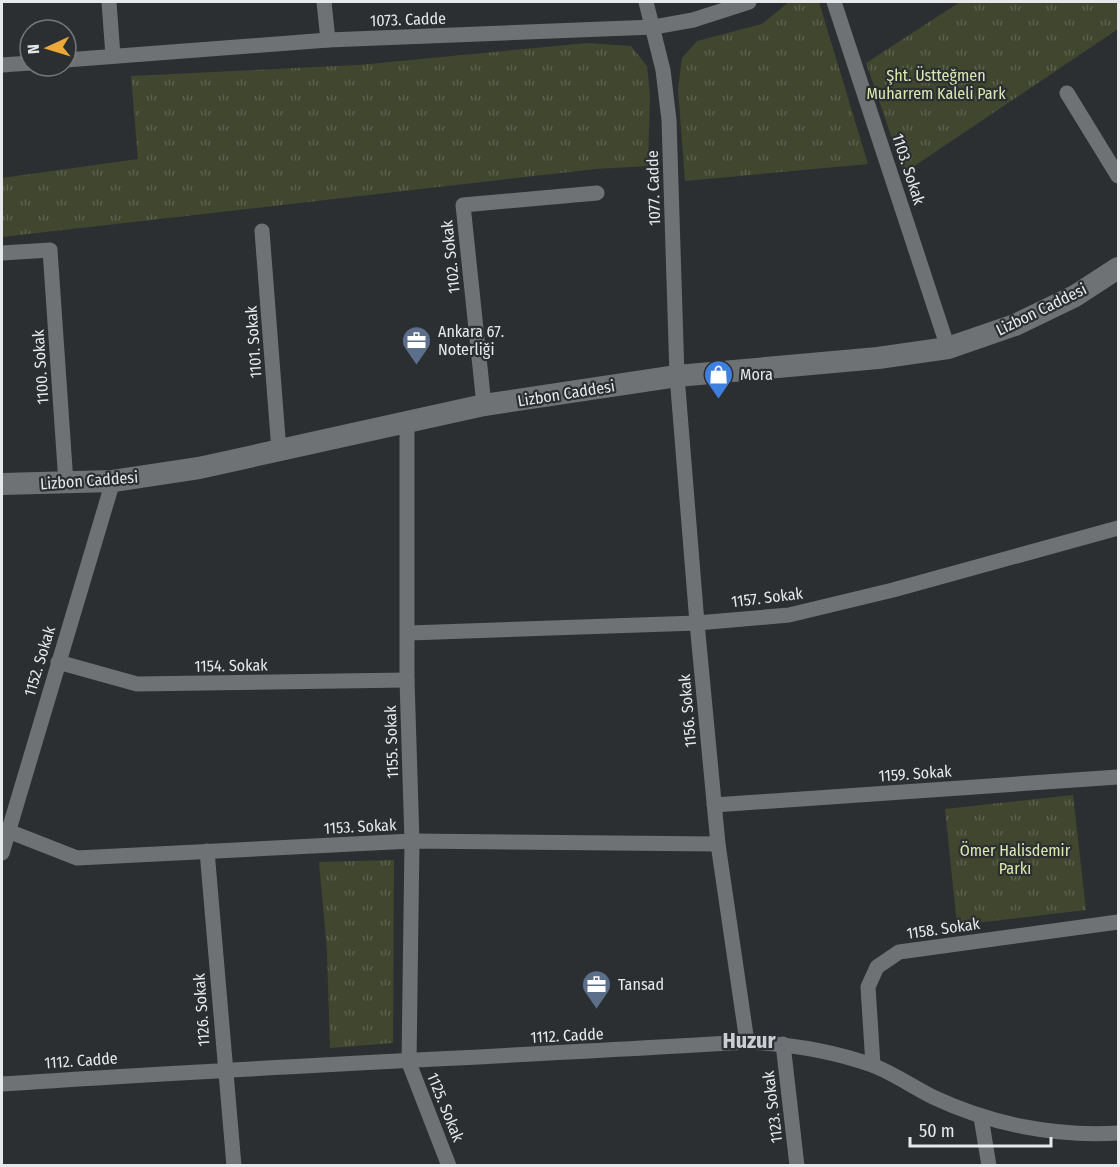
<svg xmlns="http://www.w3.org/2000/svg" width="1120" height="1167" viewBox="0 0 1120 1167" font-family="'Fira Sans Condensed',sans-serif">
  <defs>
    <pattern id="park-tufts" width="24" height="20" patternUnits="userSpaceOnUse" patternTransform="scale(1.5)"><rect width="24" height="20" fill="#41462f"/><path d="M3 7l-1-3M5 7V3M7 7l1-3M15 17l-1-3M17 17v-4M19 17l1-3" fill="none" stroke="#5c614d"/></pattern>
  </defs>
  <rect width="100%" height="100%" fill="#2c2f32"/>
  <g fill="url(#park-tufts)">
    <path d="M789 2H819L868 164 685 181 678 89 682 58 697 41 762 24Z"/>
    <path d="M960 2H1118V29L904 173 866 63Z"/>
    <path d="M587 43 631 46 647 66 650 95 648 166 596 169 2 237V178L138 159 131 76 358 65Z"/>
    <path d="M1073 795 1086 910 957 925 945 809Z"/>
    <path d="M394 860 393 1043 330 1048 327 951 319 862Z"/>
  </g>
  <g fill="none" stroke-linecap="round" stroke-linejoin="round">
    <g stroke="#6f7275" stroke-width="15">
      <path d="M109 2 113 56"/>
      <path d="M324 2 328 40"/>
      <path d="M646 2 663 70 669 120 677 376 697 623 718 844 747 1042"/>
      <path d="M834 2 948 348"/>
      <path d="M66 60 328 40 654 27 693 20 749 2"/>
      <path d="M2 65 30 63"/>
      <path d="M1067 93 1118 176"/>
      <path d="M262 231 279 451"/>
      <path d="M2 253 50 250 66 483"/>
      <path d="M484 405 463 205 597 193"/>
      <path d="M407 421V680L412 841 409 1063 449 1166"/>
      <path d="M409 633 697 623 789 615 893 590 1118 528"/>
      <path d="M58 662 137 684 407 680"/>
      <path d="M714 805 1118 777"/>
      <path d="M8 831 77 858 412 841 718 844"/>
      <path d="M207 851 234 1166"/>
      <path d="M2 853 113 481"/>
      <path d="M783 1044 797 1166"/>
      <path d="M873 1065 868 987 877 967 899 952 1118 922"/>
      <path d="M2 1084C250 1067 499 1057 747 1042 788 1044 833 1051 872 1065 893 1073 913 1087 933 1097 990 1124 1055 1137 1118 1133"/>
      <path d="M981 1117 989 1166"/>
    </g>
    <path stroke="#6f7275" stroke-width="22" d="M2 484 113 481 199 468 484 405 677 376 878 358 948 348 1015 325 1075 296 1118 268"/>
  </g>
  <defs>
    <symbol id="office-pin" viewBox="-11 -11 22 30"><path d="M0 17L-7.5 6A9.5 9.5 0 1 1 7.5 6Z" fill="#5c6f8a" stroke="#2c2f32"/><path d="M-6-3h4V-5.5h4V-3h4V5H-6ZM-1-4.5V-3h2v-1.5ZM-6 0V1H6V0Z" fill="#fff"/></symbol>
    <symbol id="shop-pin" viewBox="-11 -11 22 30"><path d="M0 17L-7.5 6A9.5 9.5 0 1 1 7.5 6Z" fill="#3f7fe0" stroke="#2c2f32"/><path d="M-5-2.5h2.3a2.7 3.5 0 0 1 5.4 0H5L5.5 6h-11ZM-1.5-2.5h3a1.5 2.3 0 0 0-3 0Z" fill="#fff"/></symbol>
  </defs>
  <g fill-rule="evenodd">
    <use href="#office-pin" x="400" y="324" width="33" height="45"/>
    <use href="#shop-pin" x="702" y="358" width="33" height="45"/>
    <use href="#office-pin" x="580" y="968" width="33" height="45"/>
  </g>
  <g text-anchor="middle" stroke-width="4.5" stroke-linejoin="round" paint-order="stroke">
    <g font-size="16" fill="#e6e8ea" stroke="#2c2f32">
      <text transform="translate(408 19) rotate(-2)" y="6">1073. Cadde</text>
      <text transform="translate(909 169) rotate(72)" y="6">1103. Sokak</text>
      <text transform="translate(653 188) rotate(-92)" y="6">1077. Cadde</text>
      <text transform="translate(450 257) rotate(-96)" y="6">1102. Sokak</text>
      <text transform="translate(1041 309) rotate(-26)" y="6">Lizbon Caddesi</text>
      <text transform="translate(253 342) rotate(-94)" y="6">1101. Sokak</text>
      <text transform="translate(40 367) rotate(-94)" y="6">1100. Sokak</text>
      <text transform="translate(566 393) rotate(-9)" y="6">Lizbon Caddesi</text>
      <text transform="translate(89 480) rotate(-4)" y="6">Lizbon Caddesi</text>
      <text transform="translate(767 597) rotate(-7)" y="6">1157. Sokak</text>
      <text transform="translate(39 661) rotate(-73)" y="6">1152. Sokak</text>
      <text transform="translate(231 665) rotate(-1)" y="6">1154. Sokak</text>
      <text transform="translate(687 711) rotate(-95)" y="6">1156. Sokak</text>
      <text transform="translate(391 742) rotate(-92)" y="6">1155. Sokak</text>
      <text transform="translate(915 773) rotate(-4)" y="6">1159. Sokak</text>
      <text transform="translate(360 826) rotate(-3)" y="6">1153. Sokak</text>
      <text transform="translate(943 928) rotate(-8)" y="6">1158. Sokak</text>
      <text transform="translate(201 1010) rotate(-94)" y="6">1126. Sokak</text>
      <text transform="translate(567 1035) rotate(-3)" y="6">1112. Cadde</text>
      <text transform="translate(81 1060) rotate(-4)" y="6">1112. Cadde</text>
      <text transform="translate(446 1107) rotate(68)" y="6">1125. Sokak</text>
      <text transform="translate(772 1107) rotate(-97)" y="6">1123. Sokak</text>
    </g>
    <g font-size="16" fill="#dce8b0" stroke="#2c2f32">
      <text x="936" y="81">Şht. Üstteğmen<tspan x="936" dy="18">Muharrem Kaleli Park</tspan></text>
      <text x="1015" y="856">Ömer Halisdemir<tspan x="1015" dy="18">Parkı</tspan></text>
    </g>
    <g font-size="16" fill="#e6e8ea" stroke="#2c2f32" text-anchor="start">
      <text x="438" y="337">Ankara 67.<tspan x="438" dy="18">Noterliği</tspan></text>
      <text x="740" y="380">Mora</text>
      <text x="618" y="990">Tansad</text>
    </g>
    <g font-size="22" font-weight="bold" fill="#cbcfd3" stroke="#2c2f32">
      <text x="749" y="1048">Huzur</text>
    </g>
  </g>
  <rect width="1120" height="1167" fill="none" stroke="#e6e8ea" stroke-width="6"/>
  <g transform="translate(48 48) rotate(266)"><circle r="28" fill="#2c2f32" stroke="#76797c" stroke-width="1.5"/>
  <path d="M0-4.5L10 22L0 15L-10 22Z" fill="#eca93a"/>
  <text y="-9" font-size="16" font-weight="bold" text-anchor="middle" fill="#e6e8ea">N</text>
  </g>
  <path d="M910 1137v9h141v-9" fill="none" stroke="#e6e8ea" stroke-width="3"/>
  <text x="919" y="1137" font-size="18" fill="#e6e8ea" stroke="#2c2f32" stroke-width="4.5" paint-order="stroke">50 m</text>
</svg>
